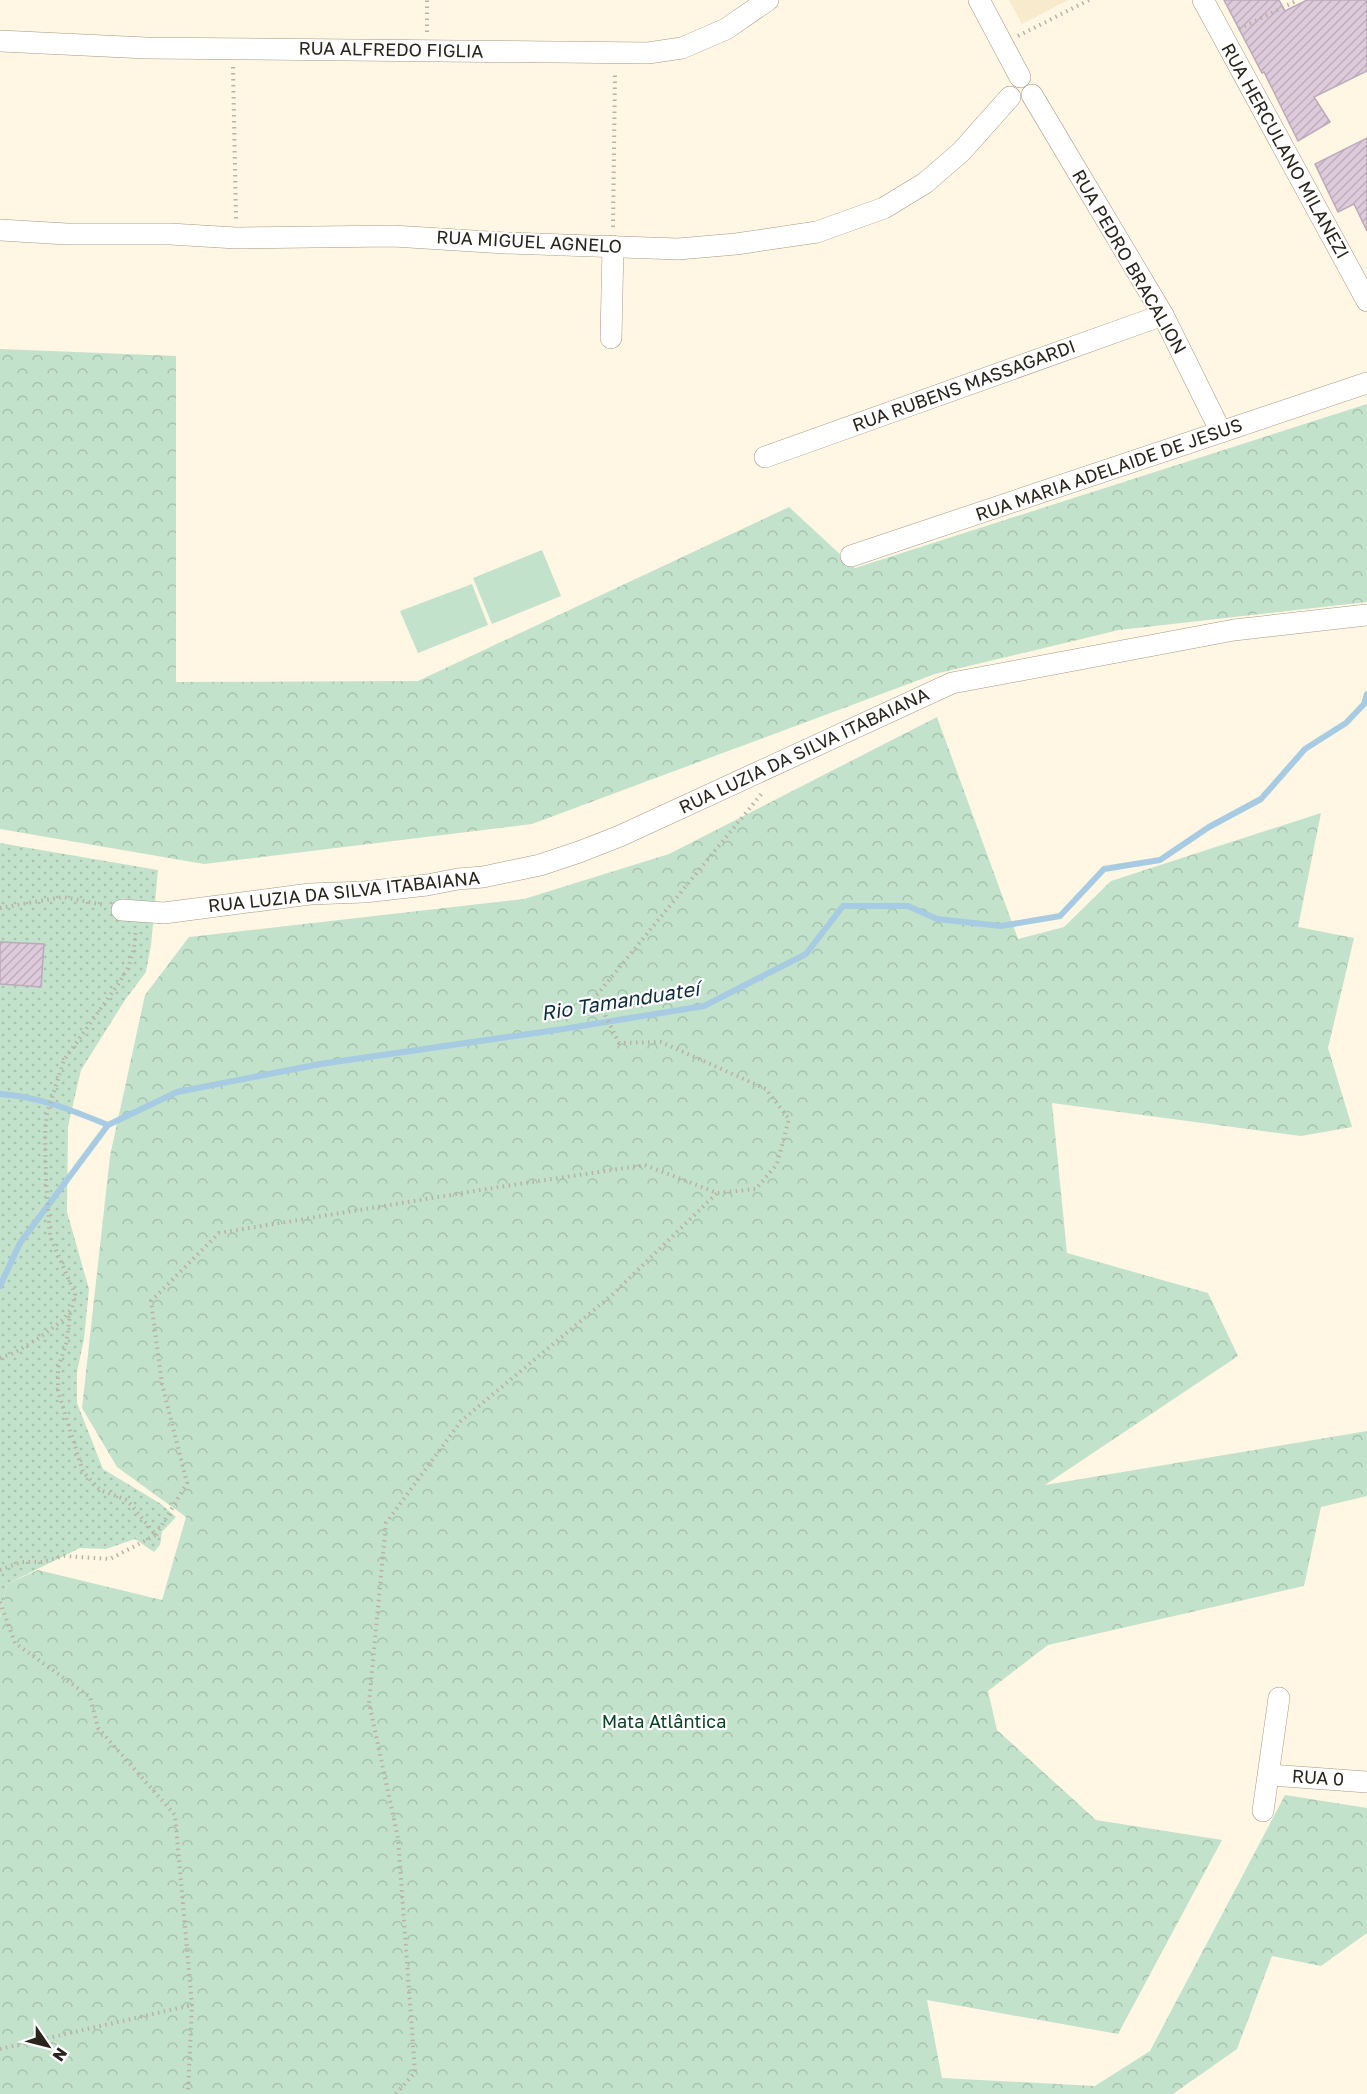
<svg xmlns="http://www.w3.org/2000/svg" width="1367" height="2094" viewBox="0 0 1367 2094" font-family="'Golos Text',sans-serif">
  <defs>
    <pattern id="forest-crowns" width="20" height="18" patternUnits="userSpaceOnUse" patternTransform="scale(1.5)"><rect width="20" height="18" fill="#c2e2cb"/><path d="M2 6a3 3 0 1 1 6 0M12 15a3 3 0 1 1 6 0" fill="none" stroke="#a7c2ae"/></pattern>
    <pattern id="park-dots" width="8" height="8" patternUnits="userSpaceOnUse" patternTransform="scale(1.5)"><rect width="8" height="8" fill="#c2e2cb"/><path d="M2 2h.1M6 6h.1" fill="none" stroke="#a7c2ae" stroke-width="1.8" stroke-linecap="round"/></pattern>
    <pattern id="building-hatch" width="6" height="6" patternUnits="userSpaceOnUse" patternTransform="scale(1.5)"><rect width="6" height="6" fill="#ddcadb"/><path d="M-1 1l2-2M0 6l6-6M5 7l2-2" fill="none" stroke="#beadbc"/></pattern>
  </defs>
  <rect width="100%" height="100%" fill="#fff6e4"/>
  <path fill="#f8eacd" d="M1009 0H1068L1022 24Z"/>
  <g fill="#c2e2cb">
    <path d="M542 550 561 596 492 624 473 578Z"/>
    <path d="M472 584 488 625 418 653 400 611Z"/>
  </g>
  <g fill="url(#forest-crowns)">
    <path d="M0 349 176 356V682L418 681 789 507 855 568 1367 404V602L1119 630 935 674 532 824 204 864 0 829Z"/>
    <path d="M937 717 1018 939 1064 927 1111 881 1321 813 1298 927 1354 938 1328 1048 1352 1127 1301 1136 1052 1103 1067 1253 1208 1293 1238 1356 1045 1485 1367 1431V1496L1321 1507 1304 1586 1048 1645 988 1691 997 1730 1096 1820 1222 1840 1118 2034 927 2000 942 2078 1095 2086 1150 2051 1285 1795 1367 1808V1933L1321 1966 1272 1956 1237 2049 1173 2094H0V1618L7 1584 38 1570 162 1600 186 1517 117 1467 82 1408 110 1156 145 995 189 937 524 899 669 854Z"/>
  </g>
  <path fill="url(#park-dots)" d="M0 843 158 870 151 945 146 972 125 1000 81 1070 68 1126 67 1212 89 1289 84 1339 77 1372V1403L103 1469 161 1504 176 1517 162 1532 160 1545 154 1552 135 1539 106 1549 80 1548 7 1584 0 1617Z"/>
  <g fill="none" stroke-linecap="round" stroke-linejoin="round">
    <g stroke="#a6cbe2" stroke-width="6">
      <path d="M0 1094C37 1096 74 1111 108 1125"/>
      <path d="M0 1286 20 1243 108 1125 177 1092 320 1064 563 1029 704 1006 806 954 843 906H908L937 919 1001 926 1060 916 1104 869 1160 860 1209 827 1261 799 1305 749 1346 723 1364 704 1367 694"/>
    </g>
  </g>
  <g fill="url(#building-hatch)" stroke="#bcaabb" stroke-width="1.5">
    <path d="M1224 0H1279L1285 11 1307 0H1367V71L1314 97 1330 122 1298 141 1264 72 1262 73Z"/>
    <path d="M1367 138V231L1354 204 1338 212 1315 164Z"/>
    <path d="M0 942 44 944 41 987 0 984Z"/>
  </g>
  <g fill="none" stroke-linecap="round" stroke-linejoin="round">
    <defs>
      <g id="minor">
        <path d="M979 0 1020 77"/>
        <path d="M1203 0 1367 301"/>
        <path d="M0 41 146 48 648 53 682 48 726 29 768 0"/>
        <path d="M1032 95 1163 315 1221 432"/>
        <path d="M0 230 67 234H170L236 238 393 236 505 243 678 249 736 244 817 232 884 208 925 183 961 152 1010 97"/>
        <path d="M611 338 613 246"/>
        <path d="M765 457 1163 315"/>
        <path d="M851 556 1367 383"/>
        <path d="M122 910 164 913 310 894 364 892 427 885 458 879 483 877 540 865 579 852 620 836 952 683 1234 630 1367 615"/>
        <path d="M1270 1775 1367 1782"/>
        <path d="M1263 1811 1279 1698"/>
      </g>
    </defs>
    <use href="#minor" stroke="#a39984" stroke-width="22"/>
    <g stroke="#b9b2a3" stroke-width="4" stroke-dasharray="1.5 4.5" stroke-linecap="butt">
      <path d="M1239 29 1298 0"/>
      <path d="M427 32V0"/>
      <path d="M1018 36 1089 0"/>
      <path d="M233 67 236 219"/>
      <path d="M613 227 615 73"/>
      <path d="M0 908 63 897 104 905"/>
      <path d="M0 1358 14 1353 39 1338 63 1320 72 1308 75 1294 50 1236 46 1180 45 1135 47 1113 64 1060 119 983 129 966 134 948 136 929"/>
      <path d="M156 1535 187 1483 162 1384 151 1301 219 1233 499 1187 645 1165 717 1193 756 1189 777 1164 789 1119 766 1089 661 1042 619 1043 596 996 763 792"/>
      <path d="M0 1570 21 1562H42L64 1556 110 1559 156 1535 127 1500 100 1490 83 1472 58 1391V1368L66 1344 71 1309"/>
      <path d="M0 1602 15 1643 90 1697 98 1728 175 1815 192 2005 188 2094"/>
      <path d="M0 2049 192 2005"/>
      <path d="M396 2094 415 2072 398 1838 369 1703 386 1523 461 1421 613 1294 717 1193"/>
    </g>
    <use href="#minor" stroke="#fff" stroke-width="21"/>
  </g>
  <g text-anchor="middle" stroke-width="4.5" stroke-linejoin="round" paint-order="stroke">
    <g font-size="18" fill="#29251d" stroke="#fff">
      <text transform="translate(391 50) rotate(1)" y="6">RUA ALFREDO FIGLIA</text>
      <text transform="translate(1285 151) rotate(61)" y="6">RUA HERCULANO MILANEZI</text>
      <text transform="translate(529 242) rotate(3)" y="6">RUA MIGUEL AGNELO</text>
      <text transform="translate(1129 262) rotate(60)" y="6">RUA PEDRO BRACALION</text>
      <text transform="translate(964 386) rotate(-20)" y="6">RUA RUBENS MASSAGARDI</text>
      <text transform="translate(1109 470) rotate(-19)" y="6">RUA MARIA ADELAIDE DE JESUS</text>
      <text transform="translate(804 751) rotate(-25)" y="6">RUA LUZIA DA SILVA ITABAIANA</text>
      <text transform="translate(344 892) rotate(-6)" y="6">RUA LUZIA DA SILVA ITABAIANA</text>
      <text transform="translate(1318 1778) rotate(4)" y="6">RUA 0</text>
    </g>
    <g font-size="18" fill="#084526" stroke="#fff">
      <text x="664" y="1728">Mata Atlântica</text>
    </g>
    <g font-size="20" font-style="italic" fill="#0d2d3e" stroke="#fff">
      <text transform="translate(620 1001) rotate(-9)" y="7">Rio Tamanduateí</text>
    </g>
  </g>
  <g transform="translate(48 2046) rotate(125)" stroke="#ffffff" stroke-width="4.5" paint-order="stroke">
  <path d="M0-4.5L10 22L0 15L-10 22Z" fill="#29251d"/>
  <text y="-9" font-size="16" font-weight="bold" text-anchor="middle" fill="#29251d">N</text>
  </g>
</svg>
